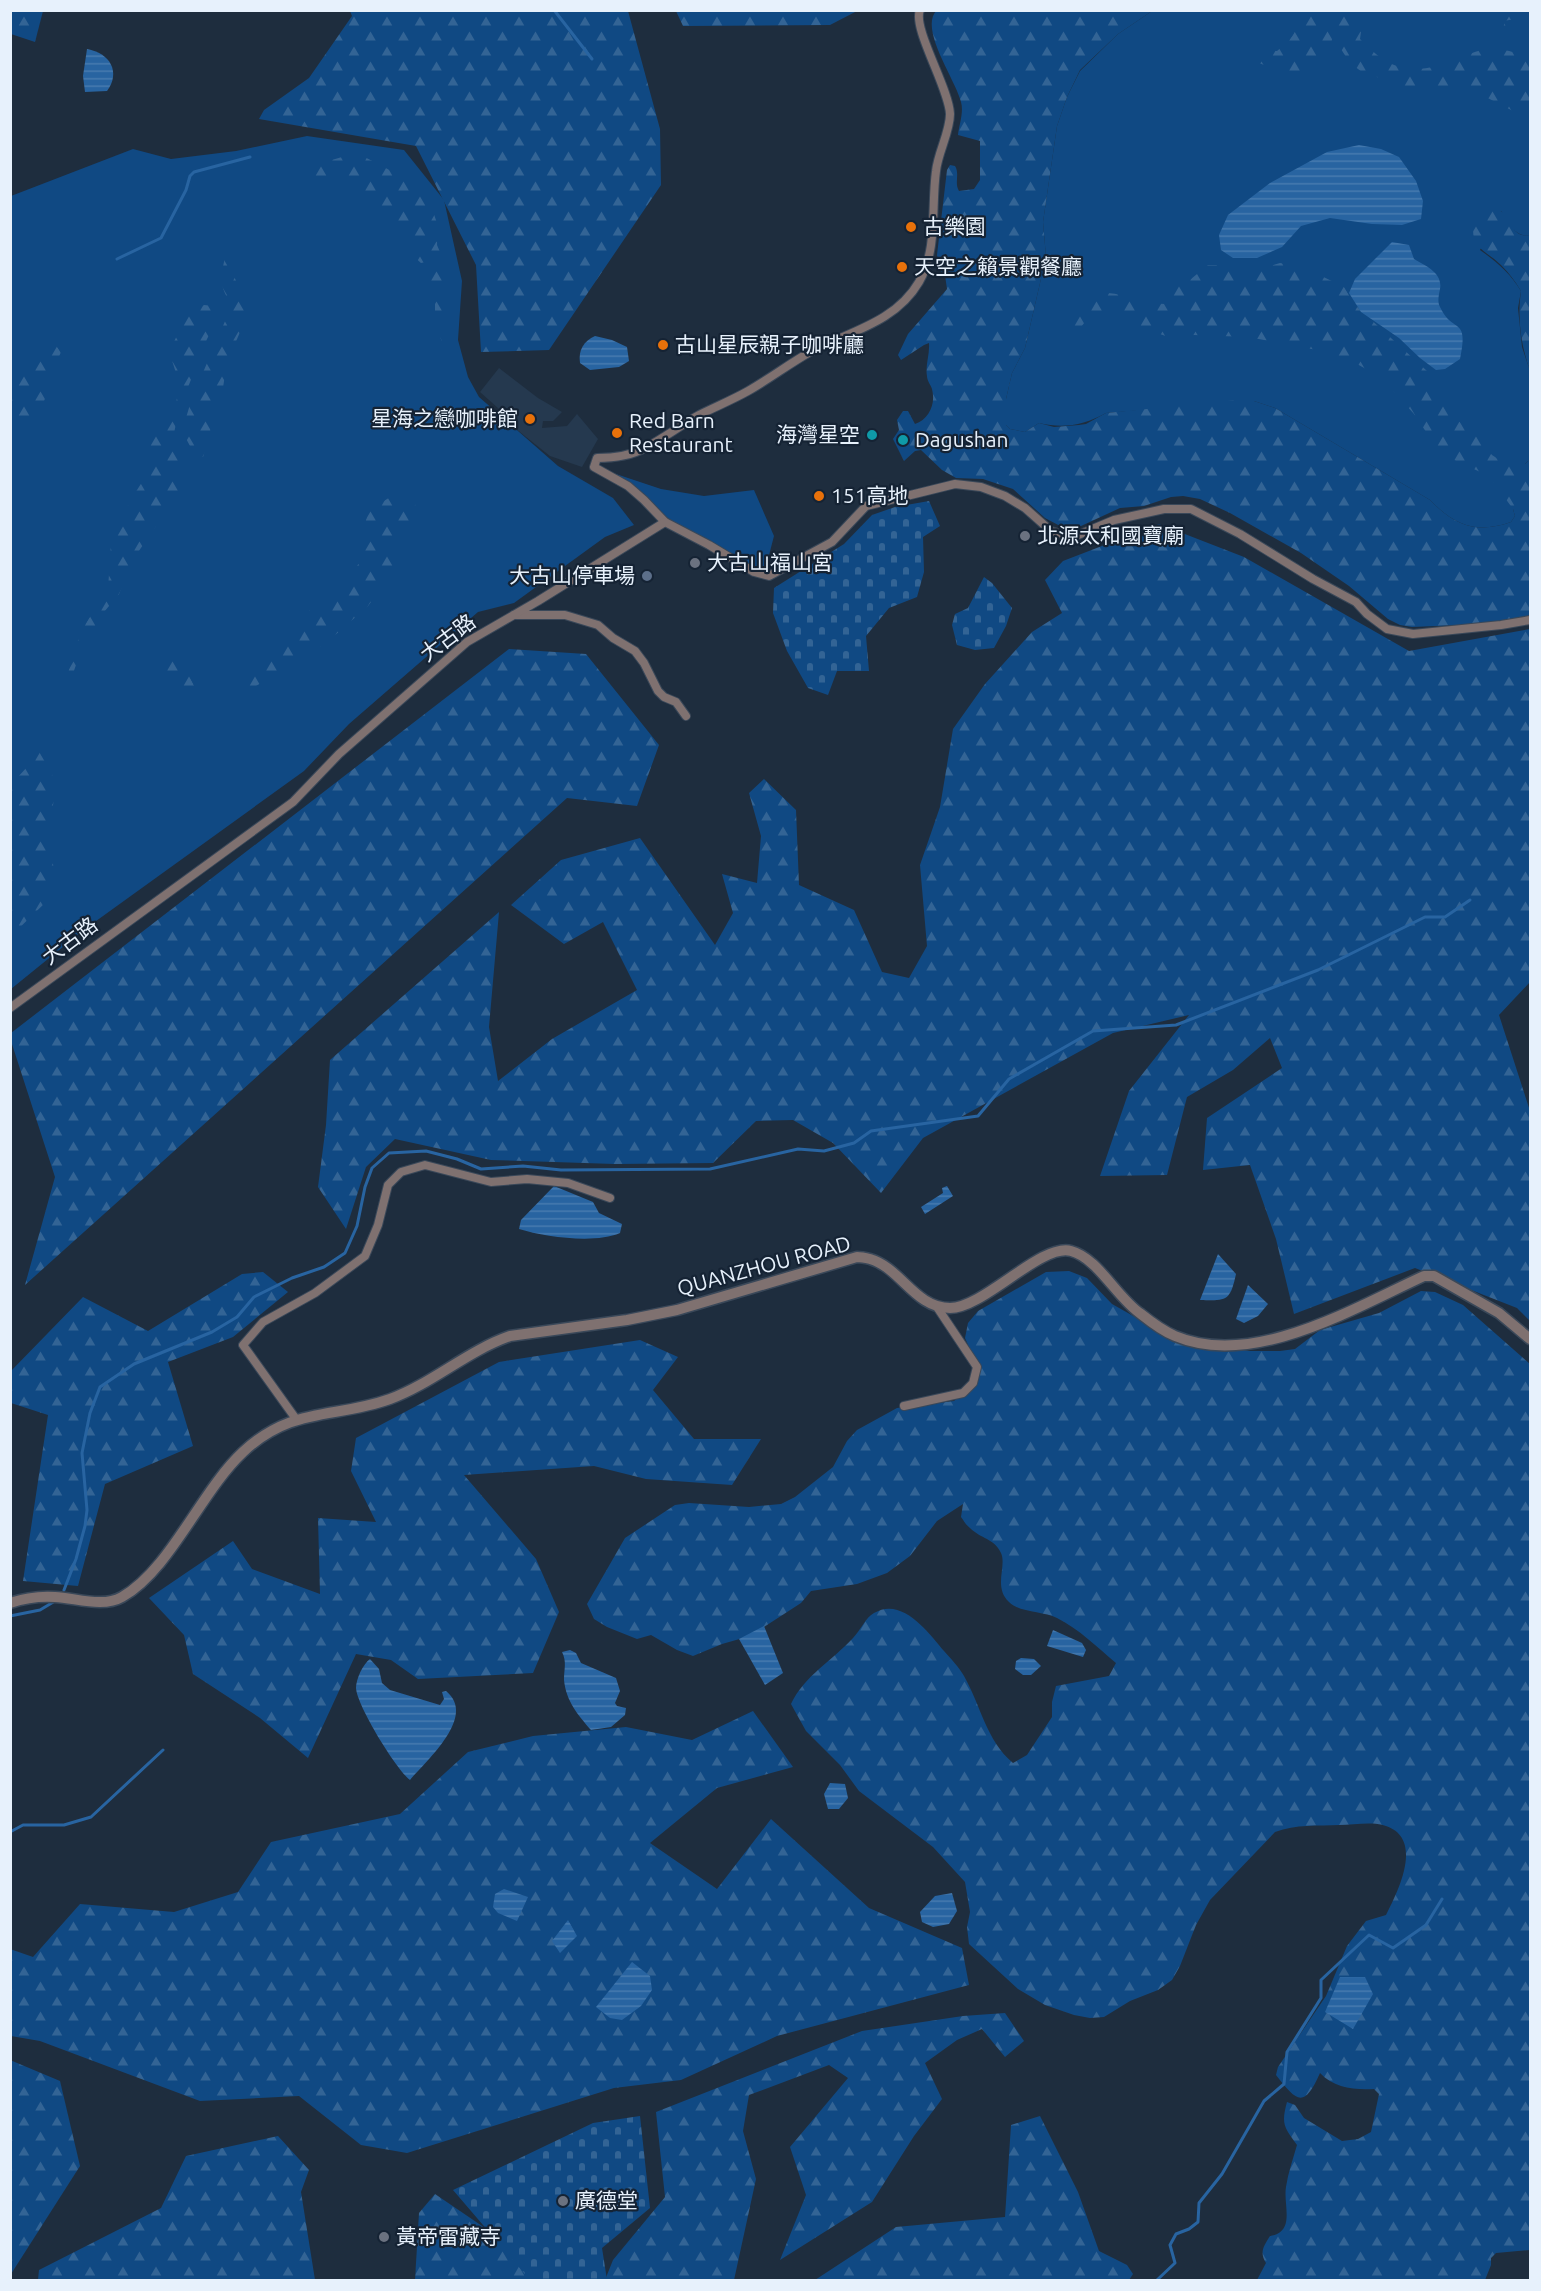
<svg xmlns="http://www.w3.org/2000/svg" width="1541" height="2291" viewBox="0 0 1541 2291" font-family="Ubuntu,'Noto Sans TC',sans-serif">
  <defs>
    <pattern id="forest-firs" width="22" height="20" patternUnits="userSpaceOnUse" patternTransform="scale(1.5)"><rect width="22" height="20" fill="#104983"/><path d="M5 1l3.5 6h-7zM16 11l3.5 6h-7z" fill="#336495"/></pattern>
    <pattern id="cemetery-stones" width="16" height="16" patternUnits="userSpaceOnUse" patternTransform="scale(1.5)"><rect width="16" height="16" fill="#104983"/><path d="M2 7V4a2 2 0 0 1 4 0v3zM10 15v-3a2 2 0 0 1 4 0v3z" fill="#336495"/></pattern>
    <pattern id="water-rules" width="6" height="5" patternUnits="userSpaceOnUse" patternTransform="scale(1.5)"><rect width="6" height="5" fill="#2864a1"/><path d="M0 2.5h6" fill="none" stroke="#477baf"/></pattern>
  </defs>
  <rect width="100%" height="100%" fill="#1e2d3e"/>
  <path fill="#25394f" d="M499 368 538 398 562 412 553 421H543L542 428 567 426 577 414 598 439 582 467 550 456 516 429 518 426 480 392Z"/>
  <g fill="#104983">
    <path d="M1152 11H1530V235C1515 238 1509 223 1501 211L1480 250C1497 262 1510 273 1521 291L1518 308 1522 347 1530 371V459L1525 464 1513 509 1515 516 1511 522C1477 534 1455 526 1430 500L1275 408 1254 401 1106 413C1084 425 1064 429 1039 423L1025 432 1010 429 1006 425V399L1012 373 1025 348 1046 257 1043 222 1057 126 1067 97 1080 71 1118 34Z"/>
    <path d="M307 136 404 150 444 200 462 281 458 340 468 377 479 397 558 466 613 498 634 525 605 537 514 603 478 612 349 724 304 771 85 929 11 989V196L133 149 171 159 236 151Z"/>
    <path d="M616 474 661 489 704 496 754 490 774 536 767 563 770 572 753 569 667 521 648 499Z"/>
  </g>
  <g fill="url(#forest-firs)">
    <path d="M11 10 43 11 35 42 11 34Z"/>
    <path d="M937 10 1152 11 1118 34 1080 70 1067 97 1057 126 1043 222 1046 257 1025 348 1012 373 1006 399V425L1010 429 1025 432 1039 423 1054 427 1079 425 1086 424 1106 413 1238 400 1254 401 1275 408 1430 500C1455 526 1477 534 1511 522L1515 516 1513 509 1489 476 1441 454 1414 414 1388 385 1375 374 1348 359 1317 350 1248 337 1194 335 1172 338 1135 326 1116 314 1106 311H1097L1091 314 1078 331 1071 333 1064 329 1065 314C1077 305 1091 293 1108 293 1126 294 1142 304 1165 304L1161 288 1191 279 1208 265H1216L1235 273 1243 274 1280 263 1303 267 1344 287 1355 305 1427 371 1445 409 1478 438 1492 455 1504 463 1518 465 1525 464 1530 459V622L1412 627 1400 625 1388 619 1349 586 1301 553 1230 513 1200 499 1183 496 1171 497 1144 506 1120 508 1081 526 1062 527 1045 518 1013 489 983 479 956 478 942 470 921 450 915 451 904 461 893 439 899 430 897 420 903 411H908L915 424C929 419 936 404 932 389 931 385 927 381 927 376 925 366 930 354 929 343L924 345 901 360 898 355 908 334 947 289 945 275 941 272 937 255 947 170 950 165 955 166C960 174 954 183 959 191L974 189 980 180V141L958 135C959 125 964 112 961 102 956 80 918 28 937 10Z"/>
    <path d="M350 11H628L660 129 661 185 549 350 481 352 476 265 416 146 259 119 264 110 309 78 352 16Z"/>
    <path d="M676 11H857L830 25 683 26Z"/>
    <path d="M1301 11H1331C1335 38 1333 79 1294 75 1283 74 1270 67 1259 63V55L1268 50 1277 51C1293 39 1298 30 1301 11Z"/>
    <path d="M1337 11H1371L1361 32 1360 39C1383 63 1402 75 1437 66 1459 61 1475 47 1499 49 1509 50 1521 55 1530 58V115L1517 113 1474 91 1454 88 1415 90 1362 72 1350 63 1339 46Z"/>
    <path d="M1487 11H1530V16L1504 21 1508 35 1501 38 1494 33Z"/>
    <path d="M357 153 399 175 428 197 438 226 437 245 448 271 442 282 447 340 442 342 435 322V296L430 277 439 267 435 260 421 263 411 254V238L394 229 355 180 310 177 300 171 298 165C307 161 313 163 322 162 332 161 345 155 357 153Z"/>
    <path d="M1488 205C1492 207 1498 209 1502 212 1513 222 1512 238 1530 235V371C1521 345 1517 319 1521 291 1515 281 1509 273 1501 265 1489 253 1473 249 1473 230 1473 223 1478 214 1481 207Z"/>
    <path d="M230 251 231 270 245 300 244 323 227 362 222 394 213 410 210 433 203 457 190 446 182 431 192 398 226 319 230 302C217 282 222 274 226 252Z"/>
    <path d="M204 305 214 306 216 322 207 339 179 410 174 433 185 457 173 475 182 492 168 502 156 526 132 561 119 594 104 612 98 630 82 648 65 696H62L75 647 86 623 108 589 111 544 130 501 144 479 146 448 158 427 170 420C182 389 180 383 169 352L187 315Z"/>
    <path d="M54 343 61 352C54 367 45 406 37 415 31 421 18 424 11 427V384L20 374 44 357Z"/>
    <path d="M395 494 414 495 417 521 393 543V572L368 606 325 644 243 694 233 686 253 665 281 642 303 616 342 583 362 560 363 534 368 511Z"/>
    <path d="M1159 524 1244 557 1409 651 1530 629V982L1499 1015 1530 1111V1321L1517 1308 1415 1268 1294 1314 1276 1239 1250 1165 1203 1170 1207 1118 1282 1068 1270 1038 1233 1070 1187 1097 1167 1175 1100 1176 1129 1091 1189 1015 1113 1033 923 1138 881 1193 833 1143 793 1120 756 1121 713 1163 615 1164 491 1160 395 1139 366 1167 346 1229 318 1187 326 1125 330 1060 499 912 489 1027 498 1081 552 1039 637 990 603 922 564 944 511 905 561 860 640 838 715 945 733 913 722 874 757 883 761 836 749 793 764 779 796 810 799 885 854 910 882 972 909 978 927 946 920 865 940 807 953 729 985 684 1032 632 1062 613 1045 580 1063 561Z"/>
    <path d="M509 649 586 654 659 745 637 806 567 798 25 1285 55 1177 11 1041V1033Z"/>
    <path d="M168 650 179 652 198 695 194 696 188 689 162 672 160 657Z"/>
    <path d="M30 750H38L52 774 55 792 51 818V854L57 884 47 901 11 936V790L17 778 28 766Z"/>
    <path d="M1069 1271 1087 1278 1112 1304 1151 1326 1193 1339 1249 1351H1280L1295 1349 1320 1330 1379 1313 1421 1291 1435 1292 1463 1305 1530 1364V2250L1496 2253 1491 2258V2265L1485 2280H1257L1266 2263C1259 2252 1264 2246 1270 2236 1296 2232 1283 2205 1286 2187 1288 2173 1293 2159 1297 2145 1284 2127 1281 2124 1287 2102L1295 2105 1304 2118 1342 2141 1358 2139 1371 2132 1379 2094 1374 2089C1354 2090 1334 2088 1320 2073 1304 2109 1297 2102 1276 2075L1278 2067 1326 1996 1347 1946 1366 1921 1386 1915C1397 1893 1425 1839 1386 1826 1372 1821 1354 1825 1339 1825 1318 1826 1296 1824 1275 1832L1210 1900 1196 1925 1180 1966 1172 1980 1158 1990 1130 2001 1104 2017 1090 2018 1074 2015 1045 2005 1018 1989 969 1944 967 1927 970 1912 965 1882 933 1847 859 1791 840 1765 806 1731 791 1704C804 1676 833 1660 853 1638 860 1631 866 1617 874 1613 902 1596 929 1633 944 1651 951 1659 959 1667 964 1676 981 1706 986 1740 1013 1763L1027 1755 1052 1717V1702L1056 1686 1109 1676 1116 1663C1097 1647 1079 1629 1057 1618 1043 1611 1020 1613 1009 1602 993 1587 1007 1566 1001 1553 994 1538 981 1539 970 1528 966 1525 964 1521 961 1517L963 1504 937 1521 910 1556 887 1573 857 1584 811 1591 801 1603 750 1636 722 1644 693 1656 677 1650 651 1635 637 1639 607 1627 594 1619 587 1604 625 1538 675 1505 689 1503 749 1507 781 1504 795 1497 833 1467 847 1441 857 1430 897 1408 954 1401 976 1380 977 1365 965 1338 968 1323 978 1311 1046 1272Z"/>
    <path d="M263 1272 288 1292 233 1337 168 1362 193 1446 105 1484 78 1586 23 1581 48 1415 11 1403V1371L83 1297 148 1331 242 1274Z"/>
    <path d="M640 1340 678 1357 653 1390 694 1439H761L732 1485 646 1479 594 1466 464 1475 536 1559 559 1612 533 1673 418 1679 391 1660 356 1654 308 1758 260 1718 193 1674 184 1635 149 1598 233 1541 252 1569 320 1594 318 1518 376 1522 351 1471 356 1438 499 1362Z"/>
    <path d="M753 1711 793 1767 717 1788 650 1843 717 1889 771 1819 869 1908 962 1948 969 1985 777 2036 681 2080 614 2088 407 2153 361 2145 299 2096 200 2101 40 2041 11 2036 10 1949 33 1957 80 1904 174 1912 238 1892 271 1842 400 1814 468 1752 533 1736 626 1727 692 1740Z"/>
    <path d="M1005 2013 1024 2041 1005 2057 982 2029 957 2040 925 2063 942 2099 914 2136 872 2202 780 2260 806 2195 790 2147 848 2078 829 2065 749 2095 743 2131 756 2179 734 2280H605L613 2260 665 2197 656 2112 862 2031 963 2016Z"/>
    <path d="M10 2060 60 2081 80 2166 11 2274Z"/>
    <path d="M1040 2116 1078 2192 1099 2251 1127 2265 1133 2274 1129 2280H815L896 2227 1005 2217 1011 2125Z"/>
    <path d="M278 2136 309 2170 301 2192 315 2280H38L39 2270 161 2208 186 2156Z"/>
    <path d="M435 2194 535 2262 544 2280H415L419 2213Z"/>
  </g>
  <g fill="url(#cemetery-stones)">
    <path d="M929 501 940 526 923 537 924 572 917 597 889 608 866 636 869 671H837L828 695 808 688 787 651 773 613 774 588 844 544 872 515 895 507Z"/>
    <path d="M984 577 992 583 1012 608 1006 626 994 648 975 650 957 645 952 625 955 614 968 608Z"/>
    <path d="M640 2116 650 2208 602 2248 607 2280H530L453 2190 593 2123Z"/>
  </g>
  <g fill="url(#water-rules)">
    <path d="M87 49C110 53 121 72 107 91L85 92 83 76Z"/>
    <path d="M1359 145 1381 149 1399 157 1416 181 1423 201 1421 219 1402 225 1372 224 1330 218 1301 226 1282 247 1257 258H1233L1221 250 1219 235 1228 215 1270 183 1327 152Z"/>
    <path d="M1392 242 1409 245 1414 259C1426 266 1443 273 1440 289 1439 294 1437 302 1440 307 1453 335 1469 315 1460 359L1445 369 1436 370 1420 358 1399 338 1361 312 1349 293 1355 279Z"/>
    <path d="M595 336 612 340 627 347 629 361 619 367 590 370 580 363C578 350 584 341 595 336Z"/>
    <path d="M554 1186 593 1202 599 1213 622 1224 620 1233C595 1244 545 1237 519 1229L521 1220Z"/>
    <path d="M947 1186 953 1196 925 1214 921 1207 943 1193 942 1188Z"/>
    <path d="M1218 1254 1236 1274C1230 1301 1227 1301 1200 1300Z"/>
    <path d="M1248 1285 1268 1304 1258 1316 1244 1323 1236 1319Z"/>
    <path d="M764 1626 783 1673 765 1685 739 1639Z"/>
    <path d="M1053 1630 1082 1643 1086 1650 1083 1657 1047 1646Z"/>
    <path d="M570 1650 576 1653 581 1663 616 1678 620 1691 615 1703 617 1706 626 1708 625 1715 611 1727 591 1730C578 1715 566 1701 564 1680 564 1669 567 1662 562 1652Z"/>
    <path d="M1021 1658 1034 1659 1041 1666 1031 1675H1023L1015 1669 1016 1661Z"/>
    <path d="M370 1659 379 1669 382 1683 390 1690 440 1705 444 1699 442 1692 446 1691C477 1716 428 1759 410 1780 396 1769 357 1706 356 1688 356 1679 363 1664 370 1659Z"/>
    <path d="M830 1783 845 1784 848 1798 839 1809H828L824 1794Z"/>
    <path d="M504 1889 528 1897 517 1921 498 1913 493 1907 495 1894Z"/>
    <path d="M952 1893 957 1911 949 1924 933 1927 922 1922 920 1912 935 1896Z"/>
    <path d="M568 1920 577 1936 560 1953 552 1941Z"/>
    <path d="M632 1962 650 1976 652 1990 641 2006 622 2020 610 2018 596 2007Z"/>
    <path d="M1340 1977H1365L1373 1994 1353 2029 1325 2012Z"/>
  </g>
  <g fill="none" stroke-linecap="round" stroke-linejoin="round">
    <g stroke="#2864a1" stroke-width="3">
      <path d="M554 10 592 59"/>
      <path d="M117 259 161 238 186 190 190 176 194 172 250 157"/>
      <path d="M64 1590 76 1559 85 1526 87 1510 82 1453 90 1413 100 1387 134 1364 212 1332 237 1317 254 1297 292 1278 324 1267 345 1253 357 1226 365 1187 372 1168 389 1153 426 1151 457 1159 481 1169 523 1166 561 1170 710 1169 798 1149 824 1151 854 1143 871 1131 978 1116 1009 1079 1093 1031 1176 1025 1318 970 1425 917H1445L1470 900"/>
      <path d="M10 1616 40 1610 55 1601"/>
      <path d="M10 1832 23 1825H64L91 1817 163 1750"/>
      <path d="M1157 2280 1175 2263 1170 2245 1176 2234 1189 2229 1198 2222 1199 2203 1222 2174 1264 2101 1284 2084 1287 2052 1321 1998V1980L1369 1935 1393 1948 1426 1925 1442 1899"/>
    </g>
    <defs>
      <g id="minor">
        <path d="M665 522 644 500 628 486 594 467 597 458C613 458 630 456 645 448 664 438 681 425 699 415 715 407 732 400 748 391 769 379 789 364 810 352 848 332 895 323 919 282 938 249 931 208 936 171 938 152 950 132 950 114 949 88 912 28 920 10"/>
        <path d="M514 615H565L598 625 613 638 635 651 644 663 658 691 664 697 676 702 686 716"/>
        <path d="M10 1008 293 802 339 754 467 642 538 601 665 522 709 545 754 572 769 576 832 542 866 506 955 484 981 487 1005 496 1025 508 1051 531 1066 535H1078L1114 520 1164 509H1191L1240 534 1313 579 1356 602 1367 614 1387 629 1413 634 1501 625 1530 620"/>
        <path d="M904 1406 963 1393 973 1383 977 1367 937 1307"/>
        <path d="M296 1419 243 1345 263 1322 315 1293 365 1256 378 1225 388 1185 401 1172 425 1165 491 1182 527 1179 568 1183 610 1198"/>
      </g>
      <path id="tertiary" d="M10 1603C25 1598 40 1596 55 1597 76 1598 103 1608 122 1597 170 1570 201 1491 243 1452 292 1406 334 1419 390 1399 433 1383 467 1351 510 1336L627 1320 677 1310 857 1257C861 1257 866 1258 870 1259 901 1268 915 1308 950 1308 984 1308 1041 1243 1071 1251 1098 1258 1117 1298 1141 1314 1151 1322 1163 1331 1175 1336 1253 1369 1354 1308 1424 1276H1434L1499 1313 1530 1339"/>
    </defs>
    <use href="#minor" stroke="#3a4859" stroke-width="10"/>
    <use href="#tertiary" stroke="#3a4859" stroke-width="13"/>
    <use href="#minor" stroke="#7f7170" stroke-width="8"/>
    <use href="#tertiary" stroke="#7f7170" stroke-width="10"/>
  </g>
  <g fill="#e8710a" stroke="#152334" stroke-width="2">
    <circle cx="911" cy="227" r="6"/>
    <circle cx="902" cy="267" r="6"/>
    <circle cx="663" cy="345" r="6"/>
    <circle cx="530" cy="419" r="6"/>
    <circle cx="617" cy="433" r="6"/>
    <circle cx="819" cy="496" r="6"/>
  </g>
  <g fill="#0f9aa8" stroke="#152334" stroke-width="2">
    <circle cx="872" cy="435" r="6"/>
    <circle cx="903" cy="440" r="6"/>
  </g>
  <g fill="#6b7280" stroke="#152334" stroke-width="2">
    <circle cx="1025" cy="536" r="6"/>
    <circle cx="695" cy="563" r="6"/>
    <circle cx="563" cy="2201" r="6"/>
    <circle cx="384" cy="2237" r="6"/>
  </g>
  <circle fill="#5c6f8a" stroke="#152334" stroke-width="2" cx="647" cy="576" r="6"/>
  <g text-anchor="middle" stroke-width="4.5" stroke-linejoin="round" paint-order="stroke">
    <g font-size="21" fill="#e7f1fc" stroke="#152334" text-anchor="start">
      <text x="923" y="234">古樂園</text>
      <text x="914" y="274">天空之籟景觀餐廳</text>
      <text x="675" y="352">古山星辰親子咖啡廳</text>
      <text x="518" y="426" text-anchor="end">星海之戀咖啡館</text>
      <text x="629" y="428">Red Barn<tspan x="629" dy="24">Restaurant</tspan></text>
      <text x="860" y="442" text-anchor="end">海灣星空</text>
      <text x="915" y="447">Dagushan</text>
      <text x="831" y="503">151高地</text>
      <text x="1037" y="543">北源太和國寶廟</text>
      <text x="707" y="570">大古山福山宮</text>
      <text x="635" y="583" text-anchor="end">大古山停車場</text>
      <text x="575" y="2208">廣德堂</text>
      <text x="396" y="2244">黃帝雷藏寺</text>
    </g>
    <g font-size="21" fill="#e7f1fc" stroke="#152334">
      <text transform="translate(448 638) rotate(-37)" y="7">大古路</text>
      <text transform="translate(70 941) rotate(-37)" y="7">大古路</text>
      <text transform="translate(764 1266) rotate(-15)" y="7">QUANZHOU ROAD</text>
    </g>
  </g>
  <rect width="1541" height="2291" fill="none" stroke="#e7f1fc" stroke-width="24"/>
</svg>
